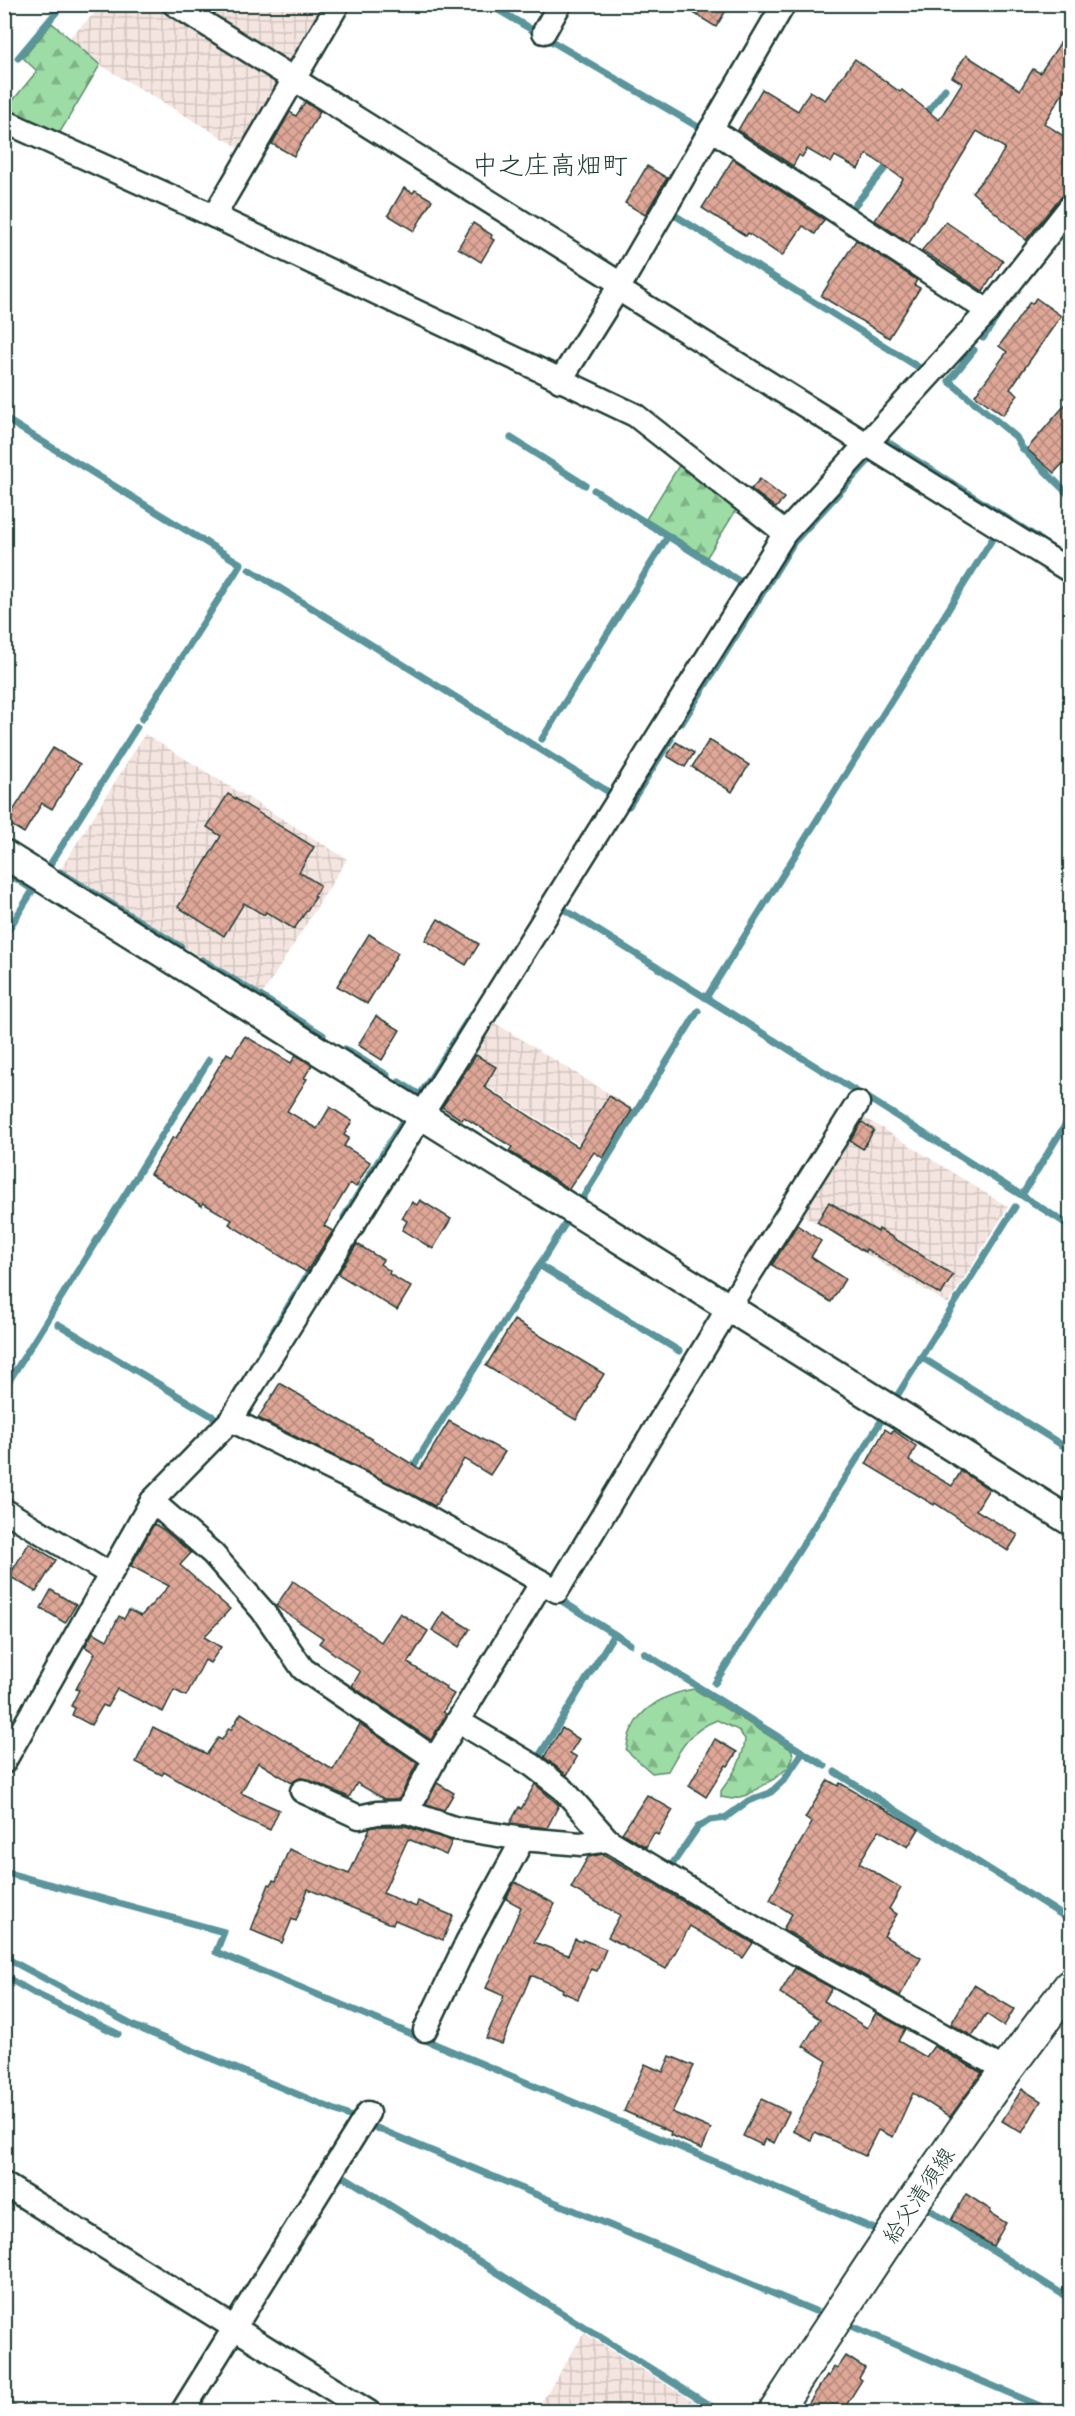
<svg xmlns="http://www.w3.org/2000/svg" width="1075" height="2416" viewBox="0 0 1075 2416" font-family="Itim,'Klee One',sans-serif">
  <defs>
    <pattern id="industrial-grid" width="8" height="8" patternUnits="userSpaceOnUse" patternTransform="scale(1.5)"><rect width="8" height="8" fill="#f5e5e0"/><path d="M0 4h8M4 0v8" fill="none" stroke="#d2c5c1"/></pattern>
    <pattern id="forest-firs" width="22" height="20" patternUnits="userSpaceOnUse" patternTransform="scale(1.5)"><rect width="22" height="20" fill="#9ddca5"/><path d="M5 1l3.5 6h-7zM16 11l3.5 6h-7z" fill="#7fb487"/></pattern>
    <pattern id="building-cross-hatch" width="8" height="8" patternUnits="userSpaceOnUse" patternTransform="scale(1.5)"><rect width="8" height="8" fill="#dfa797"/><path d="M0 0l8 8M0 8l8-8" fill="none" stroke="#b4897c"/></pattern>
  </defs>
  <rect width="100%" height="100%" fill="#fff"/>
  <filter id="ink" filterUnits="userSpaceOnUse"><feTurbulence type="fractalNoise" baseFrequency=".0167" numOctaves="2"/><feDisplacementMap in="SourceGraphic" scale="12" xChannelSelector="R" yChannelSelector="G"/><feConvolveMatrix kernelMatrix="1 2 1 2 8 2 1 2 1" color-interpolation-filters="sRGB"/></filter>
  <g filter="url(#ink)">
    <g fill="url(#industrial-grid)">
      <path d="M103 5H165L288 80 246 152 97 63 69 38Z"/>
      <path d="M183 5H332L295 67Z"/>
      <path d="M145 734 347 859 262 995 60 870Z"/>
      <path d="M490 1020 634 1109 603 1159 459 1069Z"/>
      <path d="M859 1114 1008 1207 948 1304 798 1212Z"/>
      <path d="M584 2333 709 2411H536Z"/>
    </g>
    <g fill="url(#forest-firs)" stroke="#5e8c6c" stroke-width="1.5">
      <path d="M52 23 100 65 56 139 5 110 37 71 23 58Z"/>
      <path d="M683 459 740 504 707 557 646 519Z"/>
      <path d="M694 1689 792 1750 793 1757 789 1767 774 1779 747 1795 732 1799 721 1797V1791C733 1774 743 1761 745 1739L738 1730 717 1720C691 1730 681 1747 668 1771L652 1773 626 1750C628 1744 628 1736 631 1731 641 1706 669 1693 694 1689Z"/>
    </g>
    <g fill="none" stroke-linecap="round" stroke-linejoin="round">
      <g stroke="#5a959c" stroke-width="7">
        <path d="M488 4 700 128 696 135"/>
        <path d="M18 58 63 4"/>
        <path d="M923 118 945 89"/>
        <path d="M854 214 850 211 891 161"/>
        <path d="M676 216 923 370"/>
        <path d="M983 338 999 314"/>
        <path d="M974 350 949 381 1016 437 1022 448 1070 496"/>
        <path d="M4 418 241 564 142 719"/>
        <path d="M511 438 585 485"/>
        <path d="M886 441 1038 538"/>
        <path d="M594 490 744 584"/>
        <path d="M249 569 612 794 608 799"/>
        <path d="M682 723 794 542 871 458"/>
        <path d="M542 739 668 536"/>
        <path d="M629 806 671 739"/>
        <path d="M51 863 137 727"/>
        <path d="M4 870 33 890 4 937"/>
        <path d="M60 872 181 947"/>
        <path d="M562 908 857 1092"/>
        <path d="M202 960 323 1035"/>
        <path d="M706 998 996 533"/>
        <path d="M345 1049 387 1075"/>
        <path d="M399 1082 420 1095 471 1015"/>
        <path d="M868 1098 1070 1226"/>
        <path d="M1022 1195 1070 1117"/>
        <path d="M582 1199 698 1011"/>
        <path d="M344 1217 404 1119"/>
        <path d="M539 1265 679 1351"/>
        <path d="M58 1324 217 1419"/>
        <path d="M261 1351 330 1238"/>
        <path d="M921 1357 1070 1450"/>
        <path d="M4 1389 209 1060"/>
        <path d="M897 1396 1015 1207"/>
        <path d="M409 1473 567 1221"/>
        <path d="M557 1598 630 1644"/>
        <path d="M644 1653 825 1766"/>
        <path d="M715 1683 883 1418"/>
        <path d="M536 1761 614 1634"/>
        <path d="M835 1772 1070 1920"/>
        <path d="M671 1866 698 1827 710 1820 725 1818 748 1801 770 1793 784 1780 803 1752"/>
        <path d="M4 1872 224 1932 216 1952 877 2230"/>
        <path d="M4 1957 134 2026 359 2120"/>
        <path d="M4 1976 34 1993 118 2034"/>
        <path d="M372 2126 815 2311"/>
        <path d="M340 2174 720 2412"/>
        <path d="M923 2211 925 2207 1070 2299"/>
        <path d="M847 2324 1054 2412"/>
        <path d="M4 2402 20 2412"/>
      </g>
    </g>
    <g fill="url(#building-cross-hatch)" stroke="#1f3d34" stroke-width="1.5">
      <path d="M679 4H730L716 27Z"/>
      <path d="M1071 27V80L1044 123 1071 141V189L1059 199 1026 240 972 192 996 164 1005 148 977 131 909 243 875 220 903 179 867 154 858 169 835 156 831 163 807 149 802 157 799 155 793 166 738 130 762 89 798 111 810 91 825 100 855 59 900 92 902 90 939 120 962 83 952 77 966 55 1020 90 1033 69 1040 73Z"/>
      <path d="M305 102 320 112 294 156 272 144 290 112 296 116Z"/>
      <path d="M733 159 824 220 815 234 803 226 782 256 748 233 746 236 702 208Z"/>
      <path d="M647 166 667 178 645 215 625 203Z"/>
      <path d="M404 188 413 193 415 190 432 200 414 231 388 215Z"/>
      <path d="M946 222 1003 261 983 291 922 250Z"/>
      <path d="M473 223 492 235 491 238 494 240 481 262 458 248Z"/>
      <path d="M856 240 917 280 914 285 920 288 889 338 821 296Z"/>
      <path d="M1036 298 1061 316 1010 389 1018 395 1003 415 975 395 1007 352 999 346 1030 302 1032 304Z"/>
      <path d="M1071 398V455L1054 473 1027 449Z"/>
      <path d="M760 479 784 498 776 508 751 489Z"/>
      <path d="M709 740 749 765 732 792 692 767Z"/>
      <path d="M676 742 694 753 685 767 667 756Z"/>
      <path d="M53 748 80 764 52 809 42 803 24 833 6 822Z"/>
      <path d="M228 794 314 847 299 872 320 885 314 896 316 897 294 929 266 912 264 915 244 903 224 936 178 907 221 836 207 827Z"/>
      <path d="M438 919 479 944 466 965 425 940Z"/>
      <path d="M369 934 398 953 367 1004 337 986Z"/>
      <path d="M376 1016 400 1030 382 1060 358 1045Z"/>
      <path d="M245 1036 291 1063 296 1055 312 1065 304 1078 307 1079 287 1111 317 1129 330 1107 352 1121 344 1135 349 1138 344 1146 370 1162 356 1187 350 1183 324 1226 333 1231 306 1272 229 1224 232 1220 203 1203 202 1206 150 1174 173 1137 176 1138 227 1053 232 1056Z"/>
      <path d="M476 1055 496 1067 484 1087 578 1147 609 1096 632 1110 603 1158 594 1152 569 1189 509 1151 512 1147 464 1117 462 1120 442 1107Z"/>
      <path d="M862 1122 874 1130 863 1149 850 1141Z"/>
      <path d="M420 1200 451 1219 433 1249 402 1230 407 1221 402 1218 412 1202 417 1205Z"/>
      <path d="M829 1202 878 1232 879 1229 953 1275 941 1295 866 1249 865 1252 817 1222Z"/>
      <path d="M797 1225 821 1241 811 1257 845 1279 831 1302 772 1265Z"/>
      <path d="M357 1244 383 1260 380 1264 390 1271 389 1274 411 1287 397 1310 338 1274Z"/>
      <path d="M514 1320 604 1374 576 1420 486 1366Z"/>
      <path d="M280 1383 420 1469 449 1421 505 1452 490 1475 464 1459 435 1506 258 1418Z"/>
      <path d="M885 1429 891 1433 893 1430 916 1446 909 1461 952 1486 961 1471 989 1489 976 1510 1018 1535 1008 1551 935 1503 934 1505 866 1464Z"/>
      <path d="M154 1524 164 1530 191 1553 180 1565 230 1609 204 1637 221 1647 210 1663 205 1660 186 1696 174 1690 163 1712 117 1689 107 1707 103 1705 91 1725 72 1715 75 1708 71 1706 79 1690 76 1689 95 1653 85 1647 93 1632 107 1640 119 1616 124 1619 129 1610 141 1616 169 1586 131 1566Z"/>
      <path d="M29 1543 56 1560 36 1592 9 1576Z"/>
      <path d="M293 1581 381 1642 400 1613 428 1631 408 1663 446 1687 445 1689 454 1694 443 1712 446 1714 431 1740 352 1686 360 1672 319 1643 323 1638 276 1606Z"/>
      <path d="M51 1590 76 1605 65 1623 41 1608Z"/>
      <path d="M443 1612 470 1629 459 1647 432 1630Z"/>
      <path d="M241 1713 333 1770 360 1724 417 1763 399 1799H384L357 1783 349 1797 307 1779 300 1778 292 1783 258 1762 241 1793 279 1810 270 1830 240 1817 164 1772 162 1775 136 1762 153 1727 207 1754 218 1738 222 1740 229 1728 231 1730Z"/>
      <path d="M562 1728 579 1739 570 1753 577 1757 567 1775 544 1757Z"/>
      <path d="M715 1739 737 1752 728 1766 726 1765 706 1797 689 1786Z"/>
      <path d="M828 1780 838 1786 840 1783 919 1829 908 1847 879 1830 859 1863 901 1888 889 1909 897 1914 884 1936 921 1958 900 1996 783 1929 792 1914 770 1900 781 1878 780 1877 812 1823 805 1818Z"/>
      <path d="M437 1783 454 1793 444 1810 426 1804Z"/>
      <path d="M535 1784 559 1805 547 1828 510 1823 519 1807 521 1809Z"/>
      <path d="M647 1795 673 1810 658 1835 654 1833 646 1847 622 1833Z"/>
      <path d="M379 1826H405L452 1841 446 1855 408 1839 383 1893 416 1907 418 1901 453 1916 443 1940 395 1920 393 1924 388 1923 308 1889 296 1921 292 1919 282 1943 251 1930 269 1884 271 1885 273 1880 276 1881 289 1849 349 1874 370 1828Z"/>
      <path d="M603 1854 753 1943 743 1958 690 1926 666 1969 608 1937 620 1915 571 1888 588 1857Z"/>
      <path d="M515 1882 555 1904 534 1942 568 1955 575 1939 582 1942 583 1940 606 1949 597 1971 591 1969 578 1999 562 1992 563 1989 531 1975 502 2044 486 2038 504 1996 486 1988 521 1907 506 1899Z"/>
      <path d="M795 1968 832 1988 824 2001 867 2028 876 2013 905 2029 898 2041 926 2057 934 2046 982 2073 950 2117 913 2093 893 2137 878 2130 865 2156 815 2132 811 2140 793 2131 827 2061 803 2046 820 2019 780 1993Z"/>
      <path d="M974 1985 1014 2009 1004 2026 986 2014 972 2036 951 2024Z"/>
      <path d="M670 2056 694 2066 672 2112 711 2129 702 2149 670 2135 671 2132 624 2111 645 2064 663 2072Z"/>
      <path d="M1022 2089 1041 2101 1022 2133 1002 2121Z"/>
      <path d="M761 2099 789 2112 774 2143 765 2139 762 2145 743 2136Z"/>
      <path d="M966 2194 991 2210 990 2213 1006 2223 993 2246 951 2220Z"/>
      <path d="M846 2356 865 2368 859 2378 862 2380 842 2412H803L827 2375 829 2376 834 2367 837 2369Z"/>
    </g>
    <g fill="none" stroke-linecap="round" stroke-linejoin="round">
      <defs>
        <g id="minor">
          <path d="M174 4 621 284"/>
          <path d="M544 32 560 4"/>
          <path d="M4 121 214 216 635 415 785 533"/>
          <path d="M711 129 988 311"/>
          <path d="M214 216 338 4"/>
          <path d="M618 289 1070 571"/>
          <path d="M560 381 621 284 784 4"/>
          <path d="M231 1420 403 1504 542 1582"/>
          <path d="M152 1501 213 1554 262 1610 303 1669 435 1759"/>
          <path d="M4 1510 110 1574"/>
          <path d="M458 1721 532 1765 563 1789 608 1840"/>
          <path d="M4 1762 152 1501 231 1420 785 533 988 311 1070 207"/>
          <path d="M302 1791 359 1817 377 1813 407 1812 454 1828 523 1839 581 1844 608 1840 796 1953 1005 2070"/>
          <path d="M407 1812 435 1759 542 1582 557 1591 729 1307 858 1103"/>
          <path d="M425 2030 467 1942 523 1839"/>
          <path d="M4 2184 369 2412"/>
          <path d="M182 2412 368 2113"/>
        </g>
        <path id="tertiary" d="M4 854 1070 1521"/>
        <path id="secondary" d="M775 2412C870 2266 963 2122 1070 1986"/>
      </defs>
      <use href="#minor" stroke="#1f3d34" stroke-width="27"/>
      <use href="#tertiary" stroke="#1f3d34" stroke-width="32"/>
      <use href="#secondary" stroke="#1f3d34" stroke-width="36"/>
      <use href="#minor" stroke="#fff" stroke-width="22"/>
      <use href="#tertiary" stroke="#fff" stroke-width="27"/>
      <use href="#secondary" stroke="#fff" stroke-width="32"/>
    </g>
  </g>
  <g text-anchor="middle" stroke-width="5" stroke-linejoin="round" paint-order="stroke">
    <g font-size="22" fill="#1f3d34" stroke="#fff">
      <text transform="translate(918 2195) rotate(-56)" y="8">給父清須線</text>
    </g>
    <g font-size="26" fill="#1f3d34" stroke="#fff">
      <text x="550" y="174">中之庄高畑町</text>
    </g>
  </g>
  <rect width="1075" height="2416" fill="none" stroke="#fff" stroke-width="24"/>
  <rect x="12" y="12" width="1051" height="2392" fill="none" stroke="#1f3d34" stroke-width="2" filter="url(#ink)"/>
</svg>
